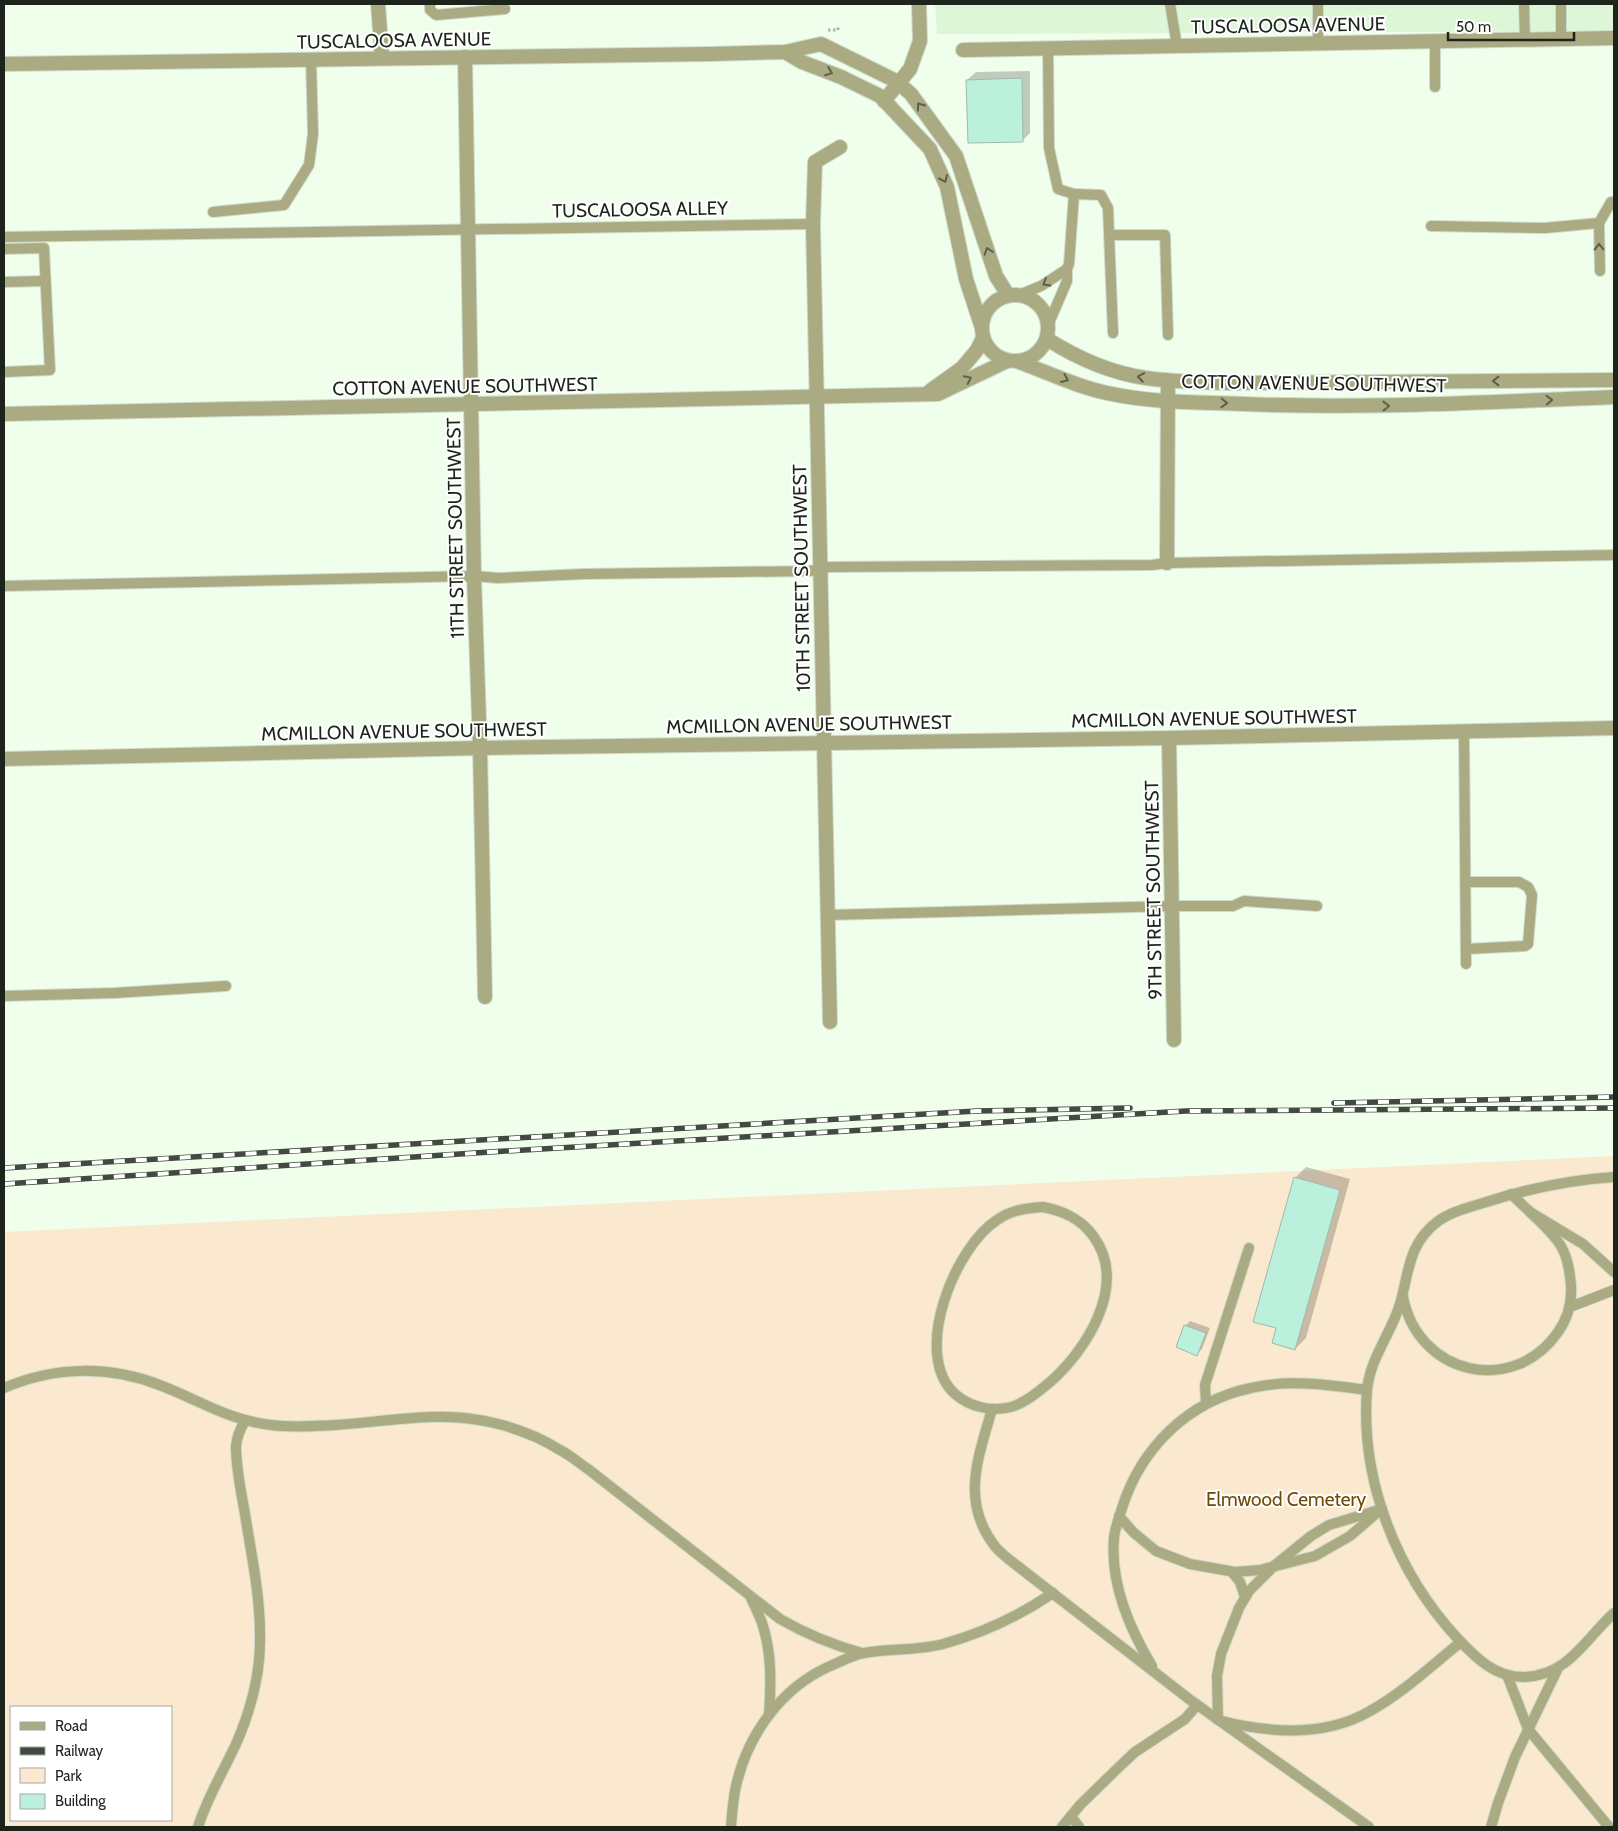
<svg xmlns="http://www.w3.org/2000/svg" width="1618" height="1831" viewBox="0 0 1618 1831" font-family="Cabin,sans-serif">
  <rect width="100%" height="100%" fill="#f0feec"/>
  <path fill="#def6d8" d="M935 4H1614V31L937 34Z"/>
  <path fill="#fbe9cf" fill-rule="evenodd" d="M1614 1156V1827H4V1232ZM11 1707H171V1820H11Z"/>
  <g fill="#0003">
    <path d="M1030 71V133L1022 141 967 80 976 72Z"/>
    <path d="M1306 1167 1350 1179 1306 1338 1295 1349 1277 1327 1295 1178Z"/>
    <path d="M1190 1321 1210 1328 1202 1349 1197 1354 1185 1326Z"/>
  </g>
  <g fill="#bbf0dd" stroke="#9cbaae">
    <path d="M1022 78 1023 142 968 143 966 80Z"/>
    <path d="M1294 1177 1340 1190 1295 1350 1272 1343 1276 1328 1253 1322Z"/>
    <path d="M1184 1325 1206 1333 1197 1356 1176 1347Z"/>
  </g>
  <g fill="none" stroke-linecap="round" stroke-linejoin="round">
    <defs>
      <g id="service">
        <path d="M430 4V10L436 15 505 9"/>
        <path d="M1170 4 1177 46"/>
        <path d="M1318 4V43"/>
        <path d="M1524 4 1525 40"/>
        <path d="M1561 39V4"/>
        <path d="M1435 41V87"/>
        <path d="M1048 48 1049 148 1058 189 1074 194 1069 264 1067 269"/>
        <path d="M1074 194 1101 195 1108 208 1113 333"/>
        <path d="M213 212 284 205 309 165 313 134 311 59"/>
        <path d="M1599 223 1600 271"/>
        <path d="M1431 226 1545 228 1599 223 1611 202H1614"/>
        <path d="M1110 235H1165L1168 335"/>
        <path d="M4 237 813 224"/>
        <path d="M4 249 44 248 50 370 4 372"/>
        <path d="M4 282 45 281"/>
        <path d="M1019 295 1041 286 1067 269V281L1049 323"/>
        <path d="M4 586 474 576 498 578 583 574 810 571 829 567 1152 565 1167 563 1614 555"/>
        <path d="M1464 732 1466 964"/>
        <path d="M1466 882H1519L1528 887 1532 895 1528 944 1525 946 1466 949"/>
        <path d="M828 915 1172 906H1233L1244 901 1317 906"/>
        <path d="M4 996 114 993 226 986"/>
        <path d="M1614 1177C1569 1180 1526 1189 1483 1203 1467 1208 1450 1212 1437 1222 1408 1244 1409 1273 1400 1304 1391 1334 1370 1358 1367 1390 1360 1481 1397 1573 1458 1639 1477 1659 1496 1678 1525 1677 1569 1675 1585 1639 1614 1613"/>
        <path d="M1511 1194 1530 1212 1583 1244 1614 1272"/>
        <path d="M1043 1207C1064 1211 1081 1219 1094 1237 1128 1285 1087 1350 1049 1383 1038 1392 1025 1403 1011 1407 991 1412 970 1407 955 1394 911 1354 955 1247 997 1220 1011 1210 1027 1208 1043 1207Z"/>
        <path d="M1403 1297C1418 1375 1513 1397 1558 1332 1568 1318 1572 1303 1571 1286 1570 1272 1568 1258 1561 1246 1553 1233 1541 1223 1530 1212"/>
        <path d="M1570 1307 1614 1290"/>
        <path d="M4 1388C55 1366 110 1365 162 1386 201 1401 228 1420 271 1425 293 1428 314 1426 336 1425 367 1423 398 1418 430 1417 474 1415 522 1426 560 1450 570 1455 579 1463 588 1469L780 1619C806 1634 833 1645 862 1653"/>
        <path d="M1206 1403 1205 1385 1249 1248"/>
        <path d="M992 1409C979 1456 960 1500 994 1545 998 1551 1005 1556 1011 1561L1189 1699 1369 1827"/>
        <path d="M1382 1509 1329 1525 1311 1536 1274 1566 1249 1591 1239 1608 1221 1654 1217 1676 1218 1720C1268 1733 1324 1738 1370 1711 1403 1693 1432 1665 1461 1642"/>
        <path d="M1119 1516 1133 1532 1156 1551 1190 1564 1235 1572 1260 1570 1315 1556 1350 1536 1379 1511"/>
        <path d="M1232 1572 1240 1582 1245 1597"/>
        <path d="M751 1598C755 1607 760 1616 763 1626 772 1655 771 1685 769 1715"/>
        <path d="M1152 1666C1129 1628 1110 1583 1114 1538 1115 1528 1119 1518 1122 1508 1141 1448 1188 1401 1251 1388 1289 1379 1328 1385 1367 1390"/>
        <path d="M1507 1675 1528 1729 1609 1827"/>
        <path d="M1071 1816 1079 1827"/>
        <path d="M198 1827C207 1798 223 1772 236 1744 251 1710 261 1672 260 1634 260 1594 251 1553 245 1514 241 1491 236 1469 236 1446 237 1437 240 1429 245 1421"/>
        <path d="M731 1827C732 1812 733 1797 737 1782 749 1733 782 1688 828 1667 840 1662 852 1655 864 1653 890 1648 917 1651 943 1644 983 1633 1019 1616 1053 1593"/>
        <path d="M1062 1827 1080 1805 1119 1767 1135 1752 1185 1719 1197 1705"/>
        <path d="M1491 1827 1498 1803 1515 1757 1558 1668"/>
      </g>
      <g id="minor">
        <path d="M378 4 382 58"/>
        <path d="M465 57 474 576 480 748 485 997"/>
        <path d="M884 101 910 69 920 41 919 4"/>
        <path d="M930 391 962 368 977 350 983 338"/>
        <path d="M4 414 938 394 1007 361"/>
        <path d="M1167 563 1168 381"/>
        <path d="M1169 738 1174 1040"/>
        <path d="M4 759 480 748 1169 738 1614 728"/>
        <path d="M830 1022 813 224 815 162 840 147"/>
      </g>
      <g id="tertiary">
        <path d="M963 50 1614 38"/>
        <path d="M785 52 802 62 841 77 880 96 930 149 947 187 966 279 982 328"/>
        <path d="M4 64 711 54 785 52 821 44 896 81 911 94 956 156 996 276 1008 295"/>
        <circle cx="1015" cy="328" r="33"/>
        <path d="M1047 339C1077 358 1111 373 1146 378 1173 382 1200 382 1227 383L1614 380"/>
        <path d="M1019 362C1049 373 1080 388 1112 394 1155 403 1200 402 1244 404 1367 409 1491 402 1614 397"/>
      </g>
    </defs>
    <use href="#service" stroke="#cedbcb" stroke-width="12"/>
    <use href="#minor" stroke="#cedbcb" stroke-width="16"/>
    <use href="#tertiary" stroke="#cedbcb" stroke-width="16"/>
    <path stroke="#acb8a9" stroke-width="3" stroke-dasharray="2.5 2.5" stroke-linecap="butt" d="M828 30H838V27"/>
    <use href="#service" stroke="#aaaa83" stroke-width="10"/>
    <use href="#minor" stroke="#aaaa83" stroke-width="14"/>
    <use href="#tertiary" stroke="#aaaa83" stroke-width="14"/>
    <defs>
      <g id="rail">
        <path d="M1334 1103 1614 1097"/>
        <path d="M4 1168 977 1111 1130 1108"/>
        <path d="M4 1184 490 1152 1186 1111 1614 1108"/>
      </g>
    </defs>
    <use href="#rail" stroke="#414a3f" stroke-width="5.5"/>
    <use href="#rail" stroke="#fff" stroke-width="4" stroke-dasharray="11" stroke-linecap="butt"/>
  </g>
  <defs><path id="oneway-chevron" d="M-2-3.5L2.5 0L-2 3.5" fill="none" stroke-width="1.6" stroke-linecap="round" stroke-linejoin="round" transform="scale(1.25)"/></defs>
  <g stroke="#5c604a">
    <use href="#oneway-chevron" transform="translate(829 72) rotate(21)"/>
    <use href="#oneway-chevron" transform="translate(920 106) rotate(-126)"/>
    <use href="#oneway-chevron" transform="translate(944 179) rotate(67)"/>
    <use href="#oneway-chevron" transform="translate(1599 247) rotate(-91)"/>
    <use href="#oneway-chevron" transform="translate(988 251) rotate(-108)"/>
    <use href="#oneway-chevron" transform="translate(1046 283) rotate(150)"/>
    <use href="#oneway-chevron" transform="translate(1141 377) rotate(-170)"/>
    <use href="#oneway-chevron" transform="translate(968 379) rotate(-26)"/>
    <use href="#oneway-chevron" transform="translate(1065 379) rotate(23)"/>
    <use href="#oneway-chevron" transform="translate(1496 381) rotate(180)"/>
    <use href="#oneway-chevron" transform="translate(1549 400) rotate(-2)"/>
    <use href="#oneway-chevron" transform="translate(1224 403) rotate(2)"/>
    <use href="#oneway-chevron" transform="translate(1386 406) rotate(-1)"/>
  </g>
  <g text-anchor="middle" stroke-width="4" stroke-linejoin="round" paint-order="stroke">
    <g font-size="19" fill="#1d241b" stroke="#fff">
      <text transform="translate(1288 25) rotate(-1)" y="7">TUSCALOOSA AVENUE</text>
      <text transform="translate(394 40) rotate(-1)" y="7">TUSCALOOSA AVENUE</text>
      <text transform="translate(640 209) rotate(-1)" y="7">TUSCALOOSA ALLEY</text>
      <text transform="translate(1314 383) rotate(1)" y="7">COTTON AVENUE SOUTHWEST</text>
      <text transform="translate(465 386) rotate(-1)" y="7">COTTON AVENUE SOUTHWEST</text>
      <text transform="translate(455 528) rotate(-91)" y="7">11TH STREET SOUTHWEST</text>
      <text transform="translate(801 578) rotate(-91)" y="7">10TH STREET SOUTHWEST</text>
      <text transform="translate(1214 718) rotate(-1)" y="7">MCMILLON AVENUE SOUTHWEST</text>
      <text transform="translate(809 724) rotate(-1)" y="7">MCMILLON AVENUE SOUTHWEST</text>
      <text transform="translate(404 731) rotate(-1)" y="7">MCMILLON AVENUE SOUTHWEST</text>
      <text transform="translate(1153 890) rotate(-91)" y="7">9TH STREET SOUTHWEST</text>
    </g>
    <g font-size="19" fill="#6e4a04" stroke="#fff">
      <text x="1286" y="1506">Elmwood Cemetery</text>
    </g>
  </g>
  <rect width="1618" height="1831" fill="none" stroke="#1d241b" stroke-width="10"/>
  <rect x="10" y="1706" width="162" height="115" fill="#ffffff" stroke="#a5a7a4"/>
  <rect x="20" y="1722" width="25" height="8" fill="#aaaa83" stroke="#a5a7a4"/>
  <text x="55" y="1731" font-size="15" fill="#1d241b">Road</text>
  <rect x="20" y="1747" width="25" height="8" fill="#414a3f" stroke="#a5a7a4"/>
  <text x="55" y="1756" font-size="15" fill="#1d241b">Railway</text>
  <rect x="20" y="1768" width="25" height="15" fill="#fbe9cf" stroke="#a5a7a4"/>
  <text x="55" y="1781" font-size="15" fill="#1d241b">Park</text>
  <rect x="20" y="1794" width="25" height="15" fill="#bbf0dd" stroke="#a5a7a4"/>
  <text x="55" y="1806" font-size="15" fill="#1d241b">Building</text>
  <path d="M1448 32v8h126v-8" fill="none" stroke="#1d241b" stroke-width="2.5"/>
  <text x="1456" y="32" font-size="15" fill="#1d241b" stroke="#ffffff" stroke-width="4" paint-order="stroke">50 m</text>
</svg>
